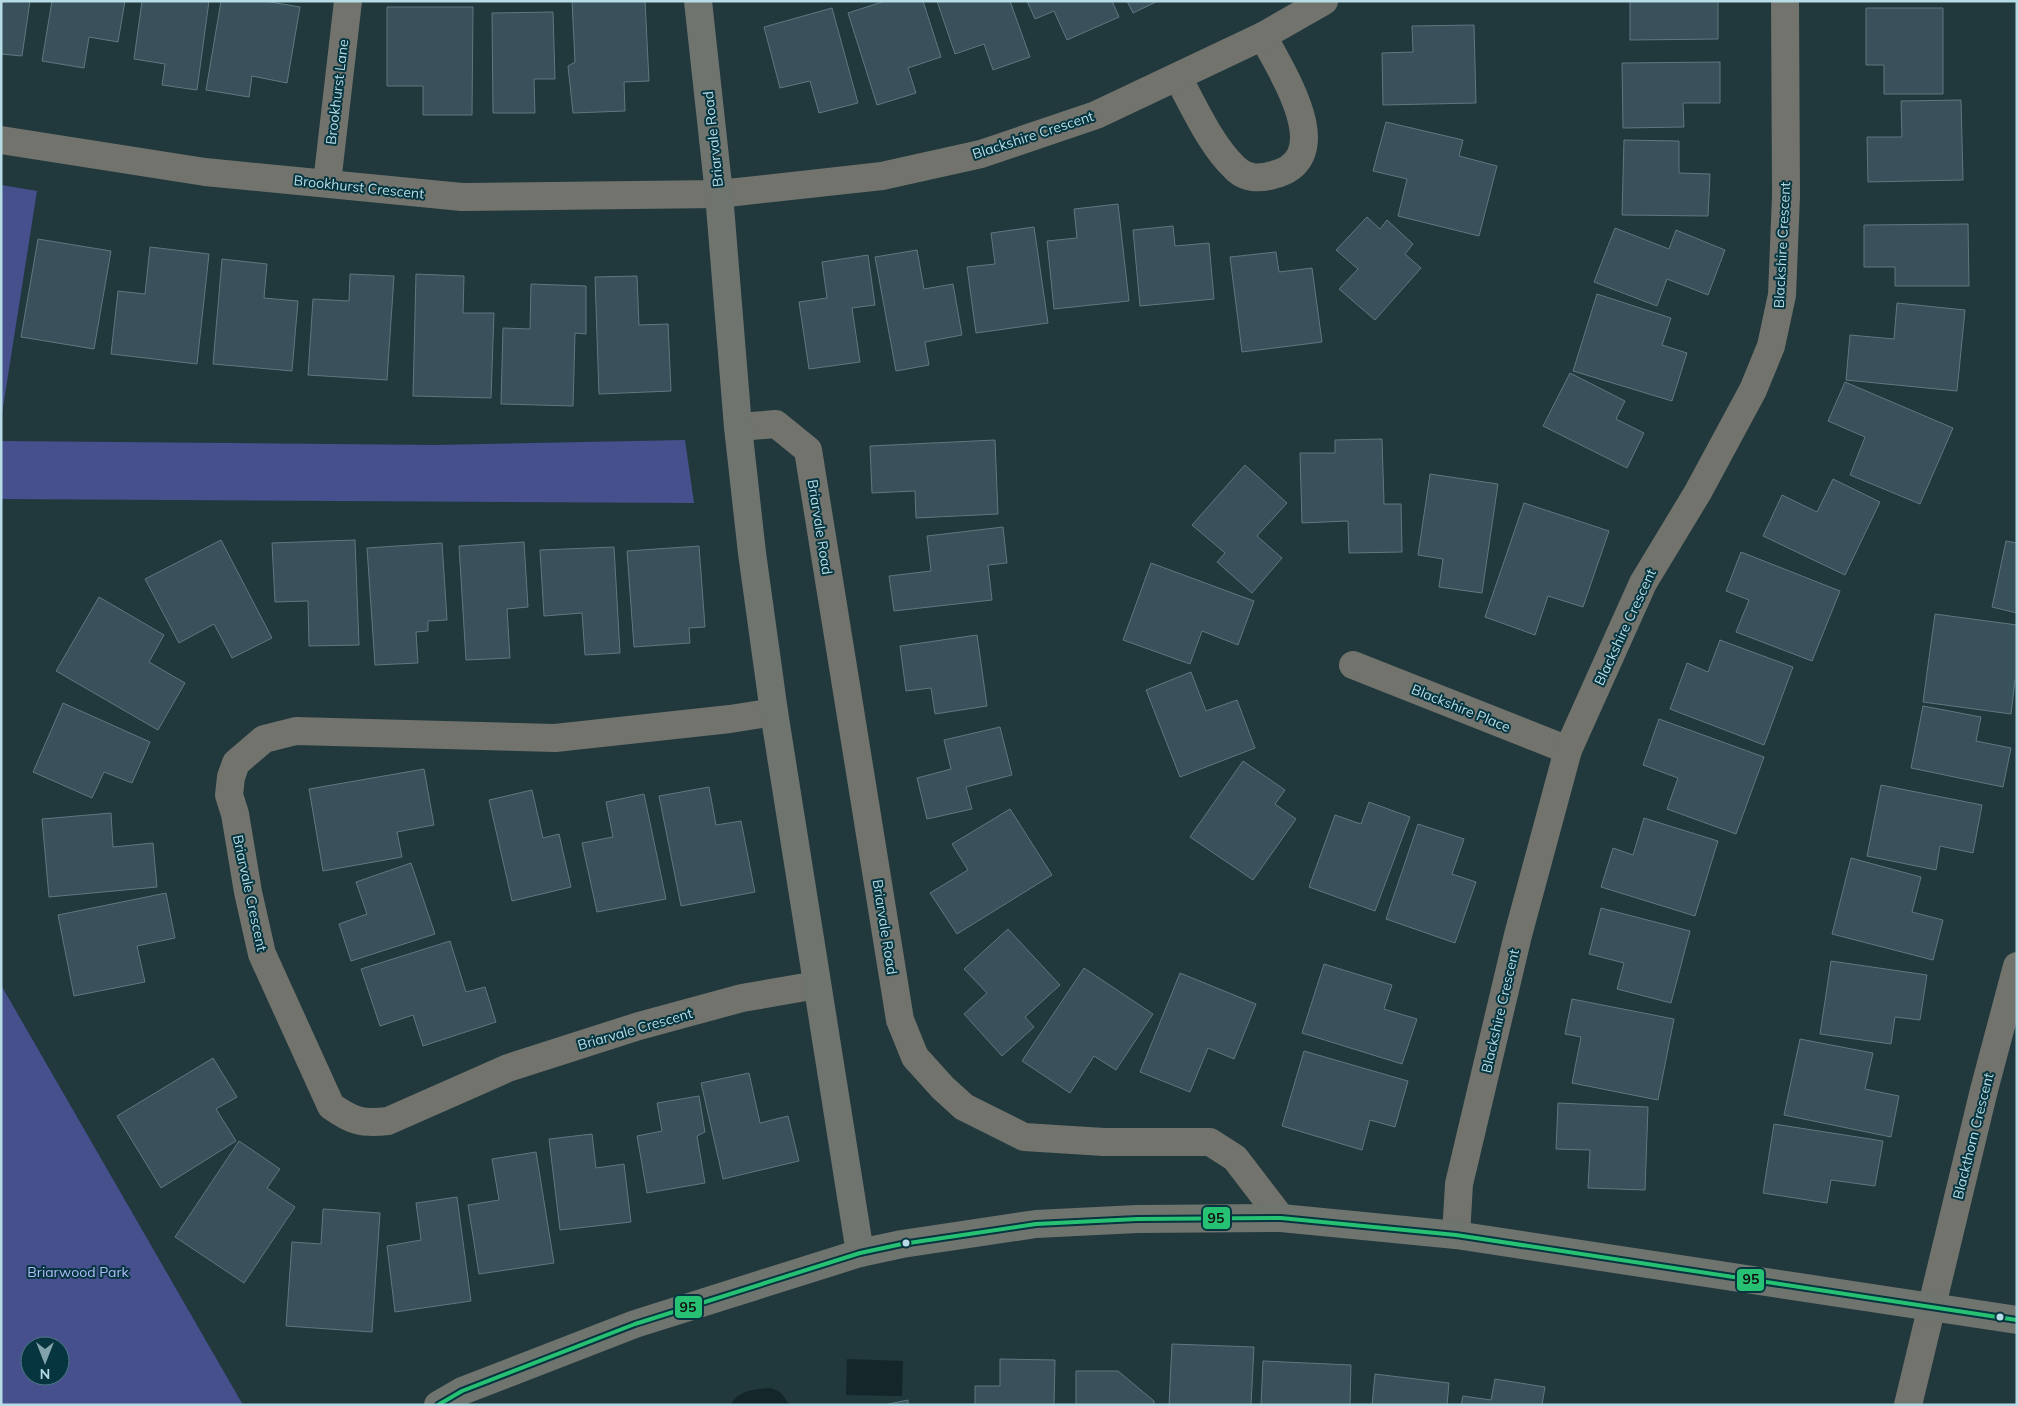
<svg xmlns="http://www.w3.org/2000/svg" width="2018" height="1406" viewBox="0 0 2018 1406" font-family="Mulish,sans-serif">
  <rect width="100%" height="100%" fill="#21383d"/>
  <g fill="#45508d" fill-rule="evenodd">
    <path d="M1 185 37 191 1 420Z"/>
    <path d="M685 440 694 503 1 499V441L435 445Z"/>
    <path d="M1 985 243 1405H1ZM30 1346H60V1376H30Z"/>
  </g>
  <g fill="#14262a">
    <path d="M847 1359 903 1361 902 1396 846 1395Z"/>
    <path d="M771 1388 780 1392 790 1405H731C737 1390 757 1389 771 1388Z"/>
  </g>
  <g fill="#38515b" stroke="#607780">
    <path d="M1 1H30L22 56 1 54Z"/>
    <path d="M52 1H125L118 42 89 37 84 68 42 61Z"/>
    <path d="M142 1H209L197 90 162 85 165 64 134 59Z"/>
    <path d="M221 1H265L300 7 287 83 252 76 249 97 206 90Z"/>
    <path d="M572 1H645L649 81 624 82 625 111 573 113 568 66 575 62Z"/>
    <path d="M885 1H923L941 57 908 68 916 93 877 105 848 13Z"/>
    <path d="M937 1H1010L1030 57 993 70 984 44 955 54Z"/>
    <path d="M1027 1H1112L1119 17 1067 40 1054 11 1035 19Z"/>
    <path d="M1127 1H1158L1133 13Z"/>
    <path d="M1630 1H1718V39L1630 40Z"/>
    <path d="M387 7H473L472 115H423V86H387Z"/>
    <path d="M832 8 858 103 819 113 810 81 780 88 764 27Z"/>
    <path d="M1866 8H1943V94H1884V65H1866Z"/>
    <path d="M553 12 555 79H534L535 113H493L492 13Z"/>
    <path d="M1474 25 1476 103 1383 105 1382 53 1413 52 1412 26Z"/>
    <path d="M1720 62V103H1683L1684 127 1623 128 1622 63Z"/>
    <path d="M1961 100 1963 180 1868 182 1867 137H1902L1901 101Z"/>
    <path d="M1386 122 1463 140 1459 156 1497 166 1479 236 1398 216 1407 179 1373 171Z"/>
    <path d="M1624 140 1679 141V173L1710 174 1708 216 1622 215Z"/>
    <path d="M1118 204 1129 301 1054 309 1047 241 1077 238 1074 209Z"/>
    <path d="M1367 217 1380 229 1387 220 1413 244 1405 254 1421 268 1375 320 1339 289 1358 269 1336 250Z"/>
    <path d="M1968 224 1969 286H1895V267H1864V225Z"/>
    <path d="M1173 226 1175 246 1209 243 1214 299 1140 306 1133 230Z"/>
    <path d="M1034 227 1048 323 976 333 967 267 995 264 991 233Z"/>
    <path d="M1615 228 1669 249 1676 230 1725 250 1708 295 1667 279 1657 306 1594 282Z"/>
    <path d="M38 239 111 251 94 349 21 337Z"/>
    <path d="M150 247 209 254 197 364 111 354 118 291 145 294Z"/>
    <path d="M917 250 924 289 953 284 962 335 925 342 929 365 896 371 875 257Z"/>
    <path d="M1276 252 1279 272 1312 268 1322 342 1242 352 1230 257Z"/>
    <path d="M868 255 875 305 852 308 860 362 809 369 799 302 827 298 822 262Z"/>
    <path d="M222 259 267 264 264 298 298 301 292 371 213 364Z"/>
    <path d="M350 274 394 276 387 380 308 375 313 299 349 301Z"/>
    <path d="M416 274 464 276 463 313H494L491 398 413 396Z"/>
    <path d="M637 276 639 325 668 324 671 391 599 394 595 277Z"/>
    <path d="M531 284 586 286V334L575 333 573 406 501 404 503 328 530 329Z"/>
    <path d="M1597 294 1671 318 1662 345 1687 353 1672 401 1573 371Z"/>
    <path d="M1897 303 1965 310 1957 391 1846 380 1850 335 1894 339Z"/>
    <path d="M1570 373 1625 401 1616 419 1644 433 1627 468 1543 426Z"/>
    <path d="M1845 382 1953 428 1920 504 1850 475 1865 437 1828 421Z"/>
    <path d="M1382 439 1384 504H1401L1402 552 1349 553 1348 521 1302 523 1300 453H1335V440Z"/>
    <path d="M995 440 998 514 916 518 915 491 872 493 870 446Z"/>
    <path d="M1245 465 1287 503 1257 536 1282 558 1252 593 1217 562 1225 553 1192 525Z"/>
    <path d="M1430 474 1498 484 1482 593 1439 587 1443 559 1418 555Z"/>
    <path d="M1833 479 1880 502 1845 575 1763 536 1782 495 1817 512Z"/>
    <path d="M1524 503 1609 531 1583 607 1548 596 1535 635 1485 617Z"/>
    <path d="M1003 527 1007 563 988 565 992 600 894 611 889 576 931 571 927 536Z"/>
    <path d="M221 540 272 638 232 658 214 624 179 643 145 579Z"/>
    <path d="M355 540 359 645 309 646 308 601 275 602 272 543Z"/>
    <path d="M2006 541 2017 543V613L1992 607Z"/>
    <path d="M524 542 528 607 507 609 510 658 466 660 459 546Z"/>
    <path d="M442 543 447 620 428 621V631L416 632 418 663 375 665 367 548Z"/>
    <path d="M699 546 705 627 689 628 690 643 634 647 627 551Z"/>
    <path d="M614 547 620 653 585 655 582 613 544 616 540 550Z"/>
    <path d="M1741 552 1840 591 1812 661 1736 632 1749 600 1726 591Z"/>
    <path d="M1151 563 1254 601 1238 645 1202 631 1190 664 1123 640Z"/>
    <path d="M99 597 164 635 149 662 185 683 158 730 56 671Z"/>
    <path d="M1935 614 2017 625V680H2015L2011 714 1923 702Z"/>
    <path d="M977 635 987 706 935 714 931 688 906 691 900 646Z"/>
    <path d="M1720 640 1793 667 1764 745 1670 709 1687 663 1708 672Z"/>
    <path d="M1191 672 1206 711 1237 700 1255 748 1180 777 1146 690Z"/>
    <path d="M63 703 150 742 132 783 104 772 92 798 33 772Z"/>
    <path d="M1923 706 1981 717 1976 741 2011 748 2003 787 1911 768Z"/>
    <path d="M1659 719 1764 757 1736 834 1667 809 1678 778 1643 765Z"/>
    <path d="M1000 727 1012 775 966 787 972 809 927 819 917 778 951 769 944 740Z"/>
    <path d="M1243 761 1285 790 1275 804 1296 819 1253 880 1190 837Z"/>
    <path d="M424 769 434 825 397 832 402 857 323 871 309 789Z"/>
    <path d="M1881 785 1982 805 1973 853 1940 846 1936 870 1867 856Z"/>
    <path d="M709 787 716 825 741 821 755 892 681 906 659 796Z"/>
    <path d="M532 790 543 838 559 834 571 887 512 901 489 800Z"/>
    <path d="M644 794 666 899 597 912 582 843 613 837 606 802Z"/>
    <path d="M1369 802 1410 817 1375 911 1309 887 1335 815 1361 824Z"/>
    <path d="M1010 809 1052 875 957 934 930 893 968 870 952 844Z"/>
    <path d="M111 813 113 847 153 843 157 887 49 897 42 819Z"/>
    <path d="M1644 818 1718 841 1695 916 1601 887 1613 848 1633 855Z"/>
    <path d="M1418 824 1464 839 1452 874 1476 882 1455 943 1386 919Z"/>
    <path d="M1851 858 1921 877 1912 912 1943 920 1933 960 1832 934Z"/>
    <path d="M411 863 435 934 351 961 339 924 367 914 356 882Z"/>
    <path d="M166 893 175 938 137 946 145 982 74 996 58 915Z"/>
    <path d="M1601 908 1690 931 1671 1003 1617 989 1624 963 1589 954Z"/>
    <path d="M1008 929 1060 985 1025 1017 1034 1027 1002 1056 964 1014 987 993 964 969Z"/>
    <path d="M450 941 466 992 485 987 496 1022 423 1046 413 1015 380 1026 361 969Z"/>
    <path d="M1831 961 1927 975 1920 1020 1895 1017 1891 1044 1820 1034Z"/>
    <path d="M1324 964 1392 985 1384 1009 1417 1019 1402 1064 1302 1033Z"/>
    <path d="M1084 968 1153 1014 1116 1070 1094 1056 1070 1093 1022 1061Z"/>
    <path d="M1180 973 1256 1004 1234 1059 1208 1048 1190 1092 1140 1072Z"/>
    <path d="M1572 999 1674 1019 1658 1100 1572 1083 1581 1037 1565 1034Z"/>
    <path d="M1800 1039 1873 1053 1865 1089 1899 1096 1891 1137 1784 1115Z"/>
    <path d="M1304 1051 1408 1081 1395 1127 1370 1120 1362 1150 1282 1126Z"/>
    <path d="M213 1058 237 1097 216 1109 236 1141 161 1188 117 1116Z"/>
    <path d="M749 1073 760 1123 788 1116 799 1161 723 1179 701 1083Z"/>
    <path d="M699 1096 705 1132 697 1136 705 1183 647 1193 637 1136 662 1131 657 1103Z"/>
    <path d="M1558 1103 1648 1107 1645 1190 1588 1188 1590 1150 1556 1149Z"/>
    <path d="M1774 1124 1883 1141 1875 1186 1831 1180 1827 1203 1763 1193Z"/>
    <path d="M592 1134 596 1168 624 1164 631 1222 560 1230 549 1139Z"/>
    <path d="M239 1141 280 1169 267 1188 295 1207 244 1283 175 1237Z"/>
    <path d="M536 1152 554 1263 479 1274 468 1205 499 1200 492 1159Z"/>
    <path d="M457 1197 471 1301 395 1312 387 1246 421 1240 416 1203Z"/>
    <path d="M323 1209 380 1213 372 1332 286 1326 292 1242 321 1244Z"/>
    <path d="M1172 1344 1254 1347 1251 1405H1169Z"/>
    <path d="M1000 1359 1055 1360 1054 1405H975V1386H1000Z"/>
    <path d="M1263 1361 1351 1365 1350 1405H1261Z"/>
    <path d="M1076 1371H1118L1154 1401V1405H1076Z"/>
    <path d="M1375 1374 1449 1383 1447 1405H1372Z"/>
    <path d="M1495 1379 1545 1387 1542 1405H1461L1463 1396 1491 1400Z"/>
    <path d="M908 1400V1405H884Z"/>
  </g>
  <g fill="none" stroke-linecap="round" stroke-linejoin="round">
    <g stroke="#71736c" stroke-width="28">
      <path d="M1178 78C1194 106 1211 146 1235 168 1246 179 1259 179 1273 175 1340 158 1280 70 1263 36"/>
      <path d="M1 140 205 172 462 197 719 194 882 176 981 154 1096 115 1263 36 1324 1"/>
      <path d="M327 183 348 1"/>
      <path d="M738 427 776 424 808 450 900 1020 915 1057 943 1088 964 1107 1024 1137 1104 1142H1210L1235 1158 1281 1218"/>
      <path d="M1353 665 1568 750"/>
      <path d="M774 712 730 719 555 738 296 731 264 739 236 763 231 777 229 795 235 814 248 892 262 954 331 1106C352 1121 362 1124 388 1121L508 1068 639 1026 742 998 817 985"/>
      <path d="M1456 1235 1459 1184 1518 935 1568 750 1643 583 1698 492 1753 390 1771 346 1782 295 1786 196 1785 1"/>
      <path d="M1908 1405 1984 1090 2017 966"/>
    </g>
    <g stroke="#70746e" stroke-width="28">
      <path d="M698 1 719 194 738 427 752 553 774 712 860 1253"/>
      <path d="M438 1405 462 1391 635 1324 860 1253 902 1244 1036 1224 1137 1219 1281 1218 1456 1235 2017 1320"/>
    </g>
    <defs>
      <path id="bus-1" d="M438 1405 462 1391 635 1324 860 1253 902 1244 1036 1224 1137 1219 1281 1218 1456 1235 2017 1320"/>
    </defs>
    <use href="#bus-1" stroke="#06353f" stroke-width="8"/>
    <use href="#bus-1" stroke="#26c172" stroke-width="4"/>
  </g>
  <g fill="#b7dce6" stroke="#06353f" stroke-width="2">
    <circle cx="906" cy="1243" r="4.5"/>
    <circle cx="2000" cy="1317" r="4.5"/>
  </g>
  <g text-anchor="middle" stroke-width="4" stroke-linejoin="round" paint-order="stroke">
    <g font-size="14" fill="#b7dce6" stroke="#06353f">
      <text transform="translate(337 92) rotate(-83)" y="5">Brookhurst Lane</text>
      <text transform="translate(1033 135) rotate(-18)" y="5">Blackshire Crescent</text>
      <text transform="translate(713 139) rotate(-96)" y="5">Briarvale Road</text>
      <text transform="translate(359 187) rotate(6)" y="5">Brookhurst Crescent</text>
      <text transform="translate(1782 245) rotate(-87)" y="5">Blackshire Crescent</text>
      <text transform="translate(820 527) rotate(81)" y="5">Briarvale Road</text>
      <text transform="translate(1625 627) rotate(-65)" y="5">Blackshire Crescent</text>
      <text transform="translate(1461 708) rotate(22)" y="5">Blackshire Place</text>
      <text transform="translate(250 893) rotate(78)" y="5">Briarvale Crescent</text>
      <text transform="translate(885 927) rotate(81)" y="5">Briarvale Road</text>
      <text transform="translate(1500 1011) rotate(-77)" y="5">Blackshire Crescent</text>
      <text transform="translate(635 1029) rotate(-16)" y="5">Briarvale Crescent</text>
      <text transform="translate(1973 1136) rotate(-76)" y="5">Blackthorn Crescent</text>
    </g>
    <g font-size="14" fill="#b0bcfb" stroke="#06353f">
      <text x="78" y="1277">Briarwood Park</text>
    </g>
  </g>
  <g stroke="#06353f" stroke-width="2">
    <rect x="1202" y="1206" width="29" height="24" rx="5" fill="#26c172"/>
    <rect x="1736" y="1268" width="29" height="24" rx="5" fill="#26c172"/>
    <rect x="674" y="1295" width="29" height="24" rx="5" fill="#26c172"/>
  </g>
  <g font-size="14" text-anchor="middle" font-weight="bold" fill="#111">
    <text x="1216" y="1223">95</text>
    <text x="1751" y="1284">95</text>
    <text x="688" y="1312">95</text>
  </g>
  <rect width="2018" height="1406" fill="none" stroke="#b7dce6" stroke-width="5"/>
  <g transform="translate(45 1361) rotate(180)"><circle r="24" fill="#06353f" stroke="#4d7882"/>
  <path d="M0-4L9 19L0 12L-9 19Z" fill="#82a3ab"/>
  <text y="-8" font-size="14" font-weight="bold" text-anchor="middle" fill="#b7dce6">N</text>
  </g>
</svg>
